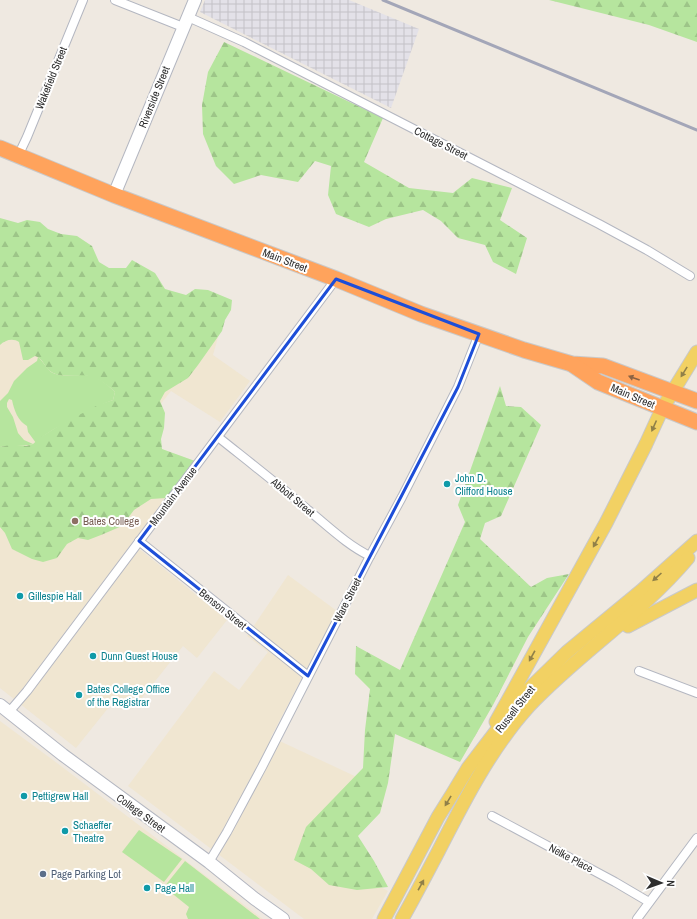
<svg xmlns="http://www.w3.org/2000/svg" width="697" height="919" viewBox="0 0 697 919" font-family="'Archivo Narrow',sans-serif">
  <defs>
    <pattern id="industrial-grid" width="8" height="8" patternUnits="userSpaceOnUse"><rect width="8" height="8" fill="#e3e1e8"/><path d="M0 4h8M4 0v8" fill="none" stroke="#c3c1c7"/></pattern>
    <pattern id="forest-firs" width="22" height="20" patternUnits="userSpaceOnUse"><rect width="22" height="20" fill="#b6e59e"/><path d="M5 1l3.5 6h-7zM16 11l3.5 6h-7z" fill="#9dc588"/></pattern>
  </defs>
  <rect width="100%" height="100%" fill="#efe9e1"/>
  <path fill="url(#industrial-grid)" d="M205 0H349L419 29 391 108 200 12Z"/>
  <g fill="#f0e6d1">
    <path d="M0 251 218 337 213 355 250 381 220 422 171 391 159 406 143 443 195 461 132 543 227 620 197 658 183 646 133 709 117 697 76 748 0 688Z"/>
    <path d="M288 575 337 611 271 737 359 778 319 854 388 891 372 919H304L128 786 214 671 239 690 268 652 247 636Z"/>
    <path d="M0 721 57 763 263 919H0Z"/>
  </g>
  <g fill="#b6e59e">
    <path d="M38 357C43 361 46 368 51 372 62 379 79 373 92 376 101 379 109 386 115 392L113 400C99 405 87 412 73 419 60 426 46 432 36 443L28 432 27 426C18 421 14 410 12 400L9 399 7 403V407L13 417 18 433 24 440 33 444C22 447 11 445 0 447V401L8 393 14 381 27 368 37 361Z"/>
    <path d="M139 830 182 859 164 882 122 852Z"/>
    <path d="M185 861 260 919H188L186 914 189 907 164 887Z"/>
  </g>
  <g fill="url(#forest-firs)">
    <path d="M549 0H697V42L649 25Z"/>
    <path d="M224 42 383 118 364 162 409 188 453 193 472 178 512 188 500 220 527 238 516 274 493 262 485 245 458 238 441 221 423 210 386 219 369 227 336 214 328 195 331 166 315 161 298 182 261 175 234 184 216 166 203 134 202 105 208 72Z"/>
    <path d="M0 218 18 223 27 220 40 222 48 229 61 234 77 236 92 246 99 262 109 268H126L132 260 155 273 165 289 186 295 195 289 208 290 232 300 231 310 225 320 222 331 198 365 188 378 165 392 160 401 165 413 164 428 161 439 162 449 195 461 166 498 151 499 134 510 122 526 101 535 88 540 78 538 67 544 57 558 43 562 32 559 12 549 5 533 0 527V447L10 445 26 446 33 444 41 437 60 425 98 405 113 400 115 392C109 386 101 380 92 377 80 372 61 380 50 371 44 367 44 359 35 356L28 360H23L19 342C13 338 5 340 0 345Z"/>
    <path d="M500 386 506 406 521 407 541 425 501 516 485 523 480 539 531 587 547 578 569 574 528 637 493 705 460 762 395 734 388 783 380 813 358 836 374 861 388 887 357 890 329 885 311 869 294 860 306 827 363 768 365 730 370 689 355 674 356 646 400 670 465 522 458 505Z"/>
  </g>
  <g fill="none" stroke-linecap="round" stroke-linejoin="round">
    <defs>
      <g id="street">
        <path d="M115 0 183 27"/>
        <path d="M188 17 244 42 599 224 647 250 690 276"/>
        <path d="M18 156 27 137 83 0"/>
        <path d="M218 437C248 461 279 485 308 510 328 526 347 545 370 556"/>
        <path d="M139 541 308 676"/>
        <path d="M639 671 697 693"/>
        <path d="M9 712 27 691 336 279"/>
        <path d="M492 816 615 882 649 902"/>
        <path d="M209 862 227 832 262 767 370 556 402 497 458 387 479 334"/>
        <path d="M637 919 697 838"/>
      </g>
      <g id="secondary">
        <path d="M114 195 195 0"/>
        <path d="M0 705 63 755 209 862 255 899 283 919"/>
      </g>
      <g id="primary">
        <path d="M628 626 697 590"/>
        <path d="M496 722 606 523 646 444 662 409 697 352"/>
        <path d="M384 919 438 817 453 793 468 768 527 691 567 652 641 591 697 541"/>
        <path d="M402 919C415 896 427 873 439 850 465 799 491 748 529 706 579 653 641 614 688 558"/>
      </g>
      <g id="highway">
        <path d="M0 148 114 195 336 279 421 314 524 350 572 364 603 366 697 401"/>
        <path d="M573 365 598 382 697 422"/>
      </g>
    </defs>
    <use href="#street" stroke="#b4b7c1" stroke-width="10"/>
    <use href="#secondary" stroke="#b4b7c1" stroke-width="14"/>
    <use href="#primary" stroke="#c9c9c9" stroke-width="15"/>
    <use href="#highway" stroke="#c9c9c9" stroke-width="17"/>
    <use href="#street" stroke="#fff" stroke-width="8"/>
    <use href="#secondary" stroke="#fff" stroke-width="12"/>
    <use href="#primary" stroke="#f2d163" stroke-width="13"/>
    <use href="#highway" stroke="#ffa35c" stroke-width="15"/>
    <path stroke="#a3a6b8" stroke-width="3" d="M383 0 697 130"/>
  </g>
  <defs><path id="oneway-solid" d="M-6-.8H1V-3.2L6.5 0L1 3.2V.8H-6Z"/></defs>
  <g fill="#908048">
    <use href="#oneway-solid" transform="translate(684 372) rotate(122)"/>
    <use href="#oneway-solid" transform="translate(654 426) rotate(114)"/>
    <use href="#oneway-solid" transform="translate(596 542) rotate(119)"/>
    <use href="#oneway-solid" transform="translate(657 577) rotate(138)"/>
    <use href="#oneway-solid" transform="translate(532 656) rotate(119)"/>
    <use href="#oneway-solid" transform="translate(448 801) rotate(121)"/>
    <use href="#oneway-solid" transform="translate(421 885) rotate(-61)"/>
  </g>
  <use fill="#8c6343" href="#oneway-solid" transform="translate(634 378) rotate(-160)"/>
  <path fill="none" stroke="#1d4ed8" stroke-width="3" stroke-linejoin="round" d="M336 279 479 334 458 387 308 676 139 541Z"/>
  <g fill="#0f9aa8" stroke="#fff" stroke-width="1.5">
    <circle cx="447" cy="484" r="4"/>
    <circle cx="20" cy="596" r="4"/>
    <circle cx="93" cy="656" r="4"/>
    <circle cx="79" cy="695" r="4"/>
    <circle cx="24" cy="796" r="4"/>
    <circle cx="65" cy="831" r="4"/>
    <circle cx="147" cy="888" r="4"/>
  </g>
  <circle fill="#8d6e63" stroke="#fff" stroke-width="1.5" cx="75" cy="521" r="4"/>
  <circle fill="#5c6f8a" stroke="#fff" stroke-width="1.5" cx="43" cy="874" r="4"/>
  <g text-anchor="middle" stroke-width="4" stroke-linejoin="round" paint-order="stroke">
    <g font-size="11" fill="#2e2e2e" stroke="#fff">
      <text transform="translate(51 78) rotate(-68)" y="4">Wakefield Street</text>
      <text transform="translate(154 97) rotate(-68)" y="4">Riverside Street</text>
      <text transform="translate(441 143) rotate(27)" y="4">Cottage Street</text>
      <text transform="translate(285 260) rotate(21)" y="4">Main Street</text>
      <text transform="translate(633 396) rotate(23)" y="4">Main Street</text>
      <text transform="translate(173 496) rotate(-53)" y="4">Mountain Avenue</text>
      <text transform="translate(293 497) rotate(40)" y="4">Abbott Street</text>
      <text transform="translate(347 600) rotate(-63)" y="4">Ware Street</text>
      <text transform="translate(223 609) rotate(39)" y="4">Benson Street</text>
      <text transform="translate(515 709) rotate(-52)" y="4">Russell Street</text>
      <text transform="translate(141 813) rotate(36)" y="4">College Street</text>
      <text transform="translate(571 858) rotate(28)" y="4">Nelke Place</text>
    </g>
    <g font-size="11" fill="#0d838f" stroke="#fff" text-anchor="start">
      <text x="455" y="482">John D.<tspan x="455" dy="13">Clifford House</tspan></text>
      <text x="28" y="600">Gillespie Hall</text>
      <text x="101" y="660">Dunn Guest House</text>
      <text x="87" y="693">Bates College Office<tspan x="87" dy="13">of the Registrar</tspan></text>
      <text x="32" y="800">Pettigrew Hall</text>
      <text x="73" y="829">Schaeffer<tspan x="73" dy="13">Theatre</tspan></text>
      <text x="155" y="892">Page Hall</text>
    </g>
    <g font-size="11" fill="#785e54" stroke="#fff" text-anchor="start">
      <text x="83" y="525">Bates College</text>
    </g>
    <g font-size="11" fill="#4e5e75" stroke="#fff" text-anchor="start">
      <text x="51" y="878">Page Parking Lot</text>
    </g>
  </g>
  <g transform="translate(661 883) rotate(92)" stroke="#ffffff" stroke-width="3" paint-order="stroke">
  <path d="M0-3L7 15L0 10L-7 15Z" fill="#2e2e2e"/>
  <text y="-6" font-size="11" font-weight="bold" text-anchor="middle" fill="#2e2e2e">N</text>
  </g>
</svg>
